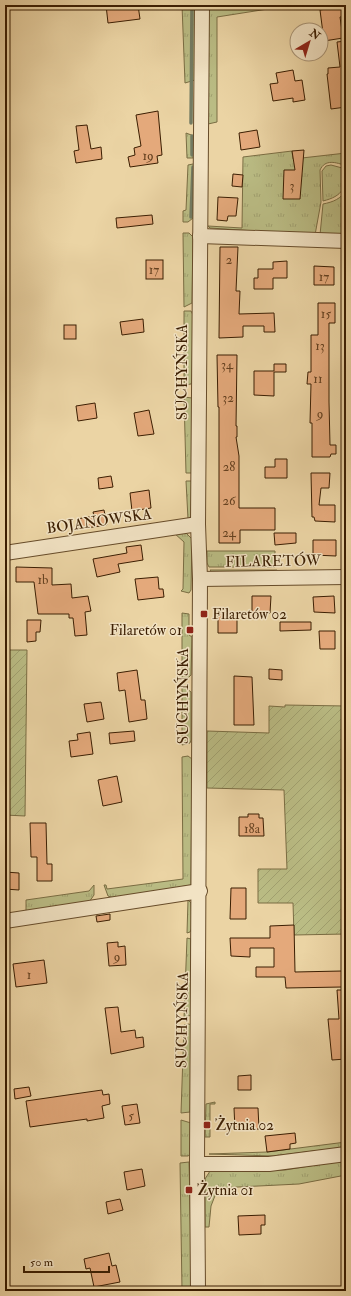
<svg xmlns="http://www.w3.org/2000/svg" width="351" height="1296" viewBox="0 0 351 1296" font-family="'IM FELL Double Pica',serif">
  <defs>
    <pattern id="grass-tufts" width="24" height="20" patternUnits="userSpaceOnUse"><rect width="24" height="20" fill="#babc84"/><path d="M3 7l-1-3M5 7V3M7 7l1-3M15 17l-1-3M17 17v-4M19 17l1-3" fill="none" stroke="#a1a170"/></pattern>
    <pattern id="garden-furrows" width="10" height="10" patternUnits="userSpaceOnUse"><rect width="10" height="10" fill="#babc84"/><path d="M-1 1l2-2M0 10L10 0M9 11l2-2" fill="none" stroke="#a1a170"/></pattern>
  </defs>
  <rect width="100%" height="100%" fill="#ebd4a4"/>
  <filter id="stains"><feTurbulence type="fractalNoise" baseFrequency=".005" numOctaves="4"/><feColorMatrix values="0 0 0 0 .2 0 0 0 0 .09 0 0 0 0 .02 0 0 0 .5 -.17"/></filter>
  <radialGradient id="worn" r=".72"><stop offset=".6" stop-color="#630" stop-opacity="0"/><stop offset="1" stop-color="#630" stop-opacity=".3"/></radialGradient>
  <g fill="url(#grass-tufts)" stroke="#7a6d43">
    <path d="M182 5H195V80L185 83Z"/>
    <path d="M208 5 287 6 217 17V122L208 124Z"/>
    <path d="M186 133 194 136 193 158H187Z"/>
    <path d="M292 151 293 159 346 153V166C336 162 325 159 320 170L321 202 315 235 210 228 208 226 242 228 243 157Z"/>
    <path d="M193 164 195 166 193 218 188 222H183V211L186 210 188 165Z"/>
    <path d="M331 165 346 169C346 188 343 196 323 201L322 171 326 166Z"/>
    <path d="M346 190V236L320 235 323 204C333 202 341 199 346 190Z"/>
    <path d="M183 233H189L193 237 192 303 184 307Z"/>
    <path d="M344 267H346V324H345Z"/>
    <path d="M184 311H191L193 315 192 382 191 384 184 385Z"/>
    <path d="M184 397 192 398 193 473H186Z"/>
    <path d="M186 481H192L191 516 188 519Z"/>
    <path d="M184 531 192 539 191 590 189 593 181 591 183 589 184 542 174 533Z"/>
    <path d="M207 551H275V565H276L275 567H209L207 563Z"/>
    <path d="M210 570H277L275 572H212Z"/>
    <path d="M182 613 189 614V635L192 637 191 675 187 679H182Z"/>
    <path d="M182 687H185L191 692V740L190 743 182 745Z"/>
    <path d="M188 756 192 759 191 885 114 898 108 896 104 885H106L107 889 183 879 182 757Z"/>
    <path d="M94 885V895L87 905 26 913V900L89 891Z"/>
    <path d="M188 900 191 903 192 928 190 932 187 933Z"/>
    <path d="M187 938 191 939V1015L184 1018Z"/>
    <path d="M189 1024 191 1025 190 1112 181 1113 184 1025Z"/>
    <path d="M215 1102V1104H210V1137H205L206 1104Z"/>
    <path d="M181 1120 191 1123V1154L188 1156H181Z"/>
    <path d="M346 1142V1147L273 1156 209 1154 267 1152Z"/>
    <path d="M346 1160V1175L299 1184 218 1188 211 1206 209 1227H205V1179L210 1171 285 1170Z"/>
    <path d="M189 1162 192 1284 190 1287 182 1290 180 1163Z"/>
  </g>
  <g fill="url(#garden-furrows)" stroke="#7a6d43">
    <path d="M5 650H27L25 816 5 815Z"/>
    <path d="M285 705 346 706V939V934L294 935 293 903H258V869H287L284 790 207 788V731L269 733V706L285 707Z"/>
  </g>
  <g fill="none" stroke-linecap="round" stroke-linejoin="round">
    <g stroke="#737b62" stroke-width="3.5">
      <path d="M191 123 192 5"/>
      <path d="M192 155V136"/>
      <path d="M191 217 193 167"/>
    </g>
  </g>
  <g fill="#e4a97b" stroke="#3b1e02">
    <path d="M106 5H138L140 19 108 23Z"/>
    <path d="M346 6V16L340 17 343 38 324 41 320 10Z"/>
    <path d="M346 41V68H342L346 107 331 109 327 74H328V68L340 67 337 42Z"/>
    <path d="M293 70 295 81 302 80 305 100 293 102V98L273 101 270 84 278 83 276 73Z"/>
    <path d="M158 111 162 155 157 156 158 163 130 167 128 157 135 155 134 148 141 146 136 115Z"/>
    <path d="M87 125 91 149 101 147 102 159 76 163 74 151 79 150 76 126Z"/>
    <path d="M257 130 260 147 241 150 239 133Z"/>
    <path d="M304 150 300 199H283L284 170H295L292 151Z"/>
    <path d="M233 174 243 175 242 187 232 186Z"/>
    <path d="M218 197 238 198 236 216H228L227 221 217 220Z"/>
    <path d="M152 215 153 224 117 228 116 218Z"/>
    <path d="M220 247H238L236 291H240L239 314 274 313 275 332H264V326H243V337L219 338Z"/>
    <rect x="146" y="260" width="17" height="19"/>
    <path d="M287 261V278H273V289H254V278H258V269H273V262Z"/>
    <path d="M314 266 334 267V285H314Z"/>
    <path d="M318 303H335V323H329V402L330 445H336V454H331L330 457H312V423H310L311 384H307L308 372H311V335H318Z"/>
    <path d="M143 319 144 332 122 335 120 322Z"/>
    <rect x="64" y="325" width="12" height="14"/>
    <path d="M217 355H237L236 426H237V437H236L239 456V508H275V530H240V543H219V407H218Z"/>
    <path d="M274 364H286V372H274V396L254 395V371H274Z"/>
    <path d="M95 403 97 418 78 421 76 406Z"/>
    <path d="M149 410 154 434 138 436 134 413Z"/>
    <path d="M275 459H287V478H265V467H275Z"/>
    <path d="M311 473H330L329 488H321L319 505H335V522L315 521 314 517H312Z"/>
    <path d="M111 476 113 487 99 489 98 478Z"/>
    <path d="M149 490 151 508 132 511 130 493Z"/>
    <path d="M104 510 107 525 79 529 77 519 94 516 93 512Z"/>
    <path d="M274 533H296V543L275 545Z"/>
    <path d="M313 540H336V556L313 555Z"/>
    <path d="M141 545 143 560 118 564 120 572 97 577 93 559 127 553 126 547Z"/>
    <path d="M16 567 52 568V585L71 584 72 598 88 596 91 611 85 612 87 635 75 636 73 618H69V614H38L34 582H16Z"/>
    <path d="M158 577 159 589H163L164 597 138 600 135 579Z"/>
    <path d="M252 596H271L270 613H252Z"/>
    <path d="M334 596 335 613 314 612 313 597Z"/>
    <path d="M218 612 237 613V633H218Z"/>
    <path d="M27 620H41L40 632H36V641L27 642Z"/>
    <path d="M280 622H311V630L280 631Z"/>
    <path d="M319 631H335V649H320Z"/>
    <path d="M269 669 282 670V680L269 679Z"/>
    <path d="M137 670 141 700H145L147 719 129 722 125 690 119 691 117 673Z"/>
    <path d="M234 676 252 677 254 725H234Z"/>
    <path d="M101 702 104 719 87 722 84 704Z"/>
    <path d="M134 731 135 741 110 744 109 733Z"/>
    <path d="M90 732 93 754 71 757 69 741 78 740 77 734Z"/>
    <path d="M117 776 122 802 103 806 98 780Z"/>
    <path d="M248 814H259V818H263L264 836H239V817H248Z"/>
    <path d="M30 823H46L47 864H52V881H37V857H31Z"/>
    <path d="M5 872 19 873V890L5 889Z"/>
    <path d="M231 888H246V919H230Z"/>
    <path d="M110 914V920L97 922 96 916Z"/>
    <path d="M294 925 295 972 342 971V987L286 988 285 977H256V967H274V948H250V957L231 956 230 938H270V926Z"/>
    <path d="M118 942V947L125 946 126 965 109 966 107 943Z"/>
    <path d="M44 960 47 983 16 987 13 964Z"/>
    <path d="M337 990H346V1059L332 1060 328 1019H339Z"/>
    <path d="M118 1007 121 1032 135 1030 136 1038 143 1037 144 1047 111 1054 105 1008Z"/>
    <path d="M251 1075V1090H238V1076Z"/>
    <path d="M29 1087 31 1096 15 1099 14 1089Z"/>
    <path d="M102 1090 103 1095 109 1094 110 1104 102 1106 104 1118 87 1121V1119L30 1127 26 1101Z"/>
    <path d="M137 1104 140 1123 125 1125 122 1106Z"/>
    <path d="M234 1108H258L259 1129 235 1130Z"/>
    <path d="M295 1133 296 1143 290 1144V1149L267 1152 265 1136Z"/>
    <path d="M142 1169 145 1186 127 1190 124 1172Z"/>
    <path d="M120 1199 123 1210 108 1214 106 1202Z"/>
    <path d="M265 1215V1225H261V1234L239 1235 238 1216Z"/>
    <path d="M109 1253 112 1266 116 1265 120 1282 94 1287 90 1268 86 1269 84 1259Z"/>
  </g>
  <g fill="none" stroke-linecap="round" stroke-linejoin="round">
    <defs>
      <g id="minor">
        <path d="M200 236 346 241"/>
        <path d="M5 553 198 524"/>
        <path d="M200 579 346 577"/>
        <path d="M5 921 200 891"/>
        <path d="M197 1164H269L346 1154"/>
        <path d="M198 1291 197 1164 200 579 198 524 202 5"/>
      </g>
    </defs>
    <use href="#minor" stroke="#674c2a" stroke-width="16"/>
    <use href="#minor" stroke="#f2e3c4" stroke-width="14"/>
  </g>
  <g fill="#8f2418" stroke="#f2e3c4" stroke-width="1.5">
    <rect x="200" y="610" width="8" height="8" rx="2"/>
    <rect x="186" y="626" width="8" height="8" rx="2"/>
    <rect x="203" y="1121" width="8" height="8" rx="2"/>
    <rect x="185" y="1186" width="8" height="8" rx="2"/>
  </g>
  <g text-anchor="middle" stroke-width="3" stroke-linejoin="round" paint-order="stroke">
    <g font-size="13" fill="#654120">
      <text x="148" y="160">19</text>
      <text x="292" y="190">3</text>
      <text x="229" y="264">2</text>
      <text x="154" y="274">17</text>
      <text x="324" y="281">17</text>
      <text x="326" y="318">15</text>
      <text x="320" y="350">13</text>
      <text x="227" y="369">34</text>
      <text x="318" y="383">11</text>
      <text x="228" y="402">32</text>
      <text x="320" y="418">9</text>
      <text x="229" y="471">28</text>
      <text x="229" y="505">26</text>
      <text x="229" y="537">24</text>
      <text x="43" y="584">1b</text>
      <text x="252" y="833">18a</text>
      <text x="117" y="961">9</text>
      <text x="29" y="979">1</text>
      <text x="131" y="1120">5</text>
    </g>
    <g font-size="15" fill="#3b1e02" stroke="#f2e3c4">
      <text transform="translate(182 372) rotate(-90)" y="5">SUCHYŃSKA</text>
      <text transform="translate(99 521) rotate(-8)" y="5">BOJANOWSKA</text>
      <text transform="translate(273 561) rotate(-1)" y="5">FILARETÓW</text>
      <text transform="translate(183 696) rotate(-90)" y="5">SUCHYŃSKA</text>
      <text transform="translate(182 1020) rotate(-89)" y="5">SUCHYŃSKA</text>
    </g>
    <g font-size="15" fill="#3b1e02" stroke="#f2e3c4" text-anchor="start">
      <text x="212" y="619">Filaretów 02</text>
      <text x="182" y="635" text-anchor="end">Filaretów 01</text>
      <text x="215" y="1130">Żytnia 02</text>
      <text x="197" y="1195">Żytnia 01</text>
    </g>
  </g>
  <rect width="351" height="1296" fill="none" stroke="#ebd4a4" stroke-width="20"/>
  <rect x="6" y="6" width="339" height="1284" fill="none" stroke="#3b1e02" stroke-width="2"/>
  <rect x="10" y="10" width="331" height="1276" fill="none" stroke="#3b1e02"/>
  <g transform="translate(309 42) rotate(38)"><circle r="19" fill="#f2e3c4" stroke="#a99476"/>
  <path d="M0-3L7 15L0 10L-7 15Z" fill="#8f2418"/>
  <text y="-6" font-size="11" font-weight="bold" text-anchor="middle" fill="#3b1e02">N</text>
  </g>
  <path d="M24 1266v6h85v-6" fill="none" stroke="#3b1e02" stroke-width="2"/>
  <text x="30" y="1266" font-size="12" fill="#3b1e02" stroke="#f2e3c4" stroke-width="3" paint-order="stroke">50 m</text>
  <rect width="100%" height="100%" filter="url(#stains)"/>
  <rect width="100%" height="100%" fill="url(#worn)"/>
</svg>
